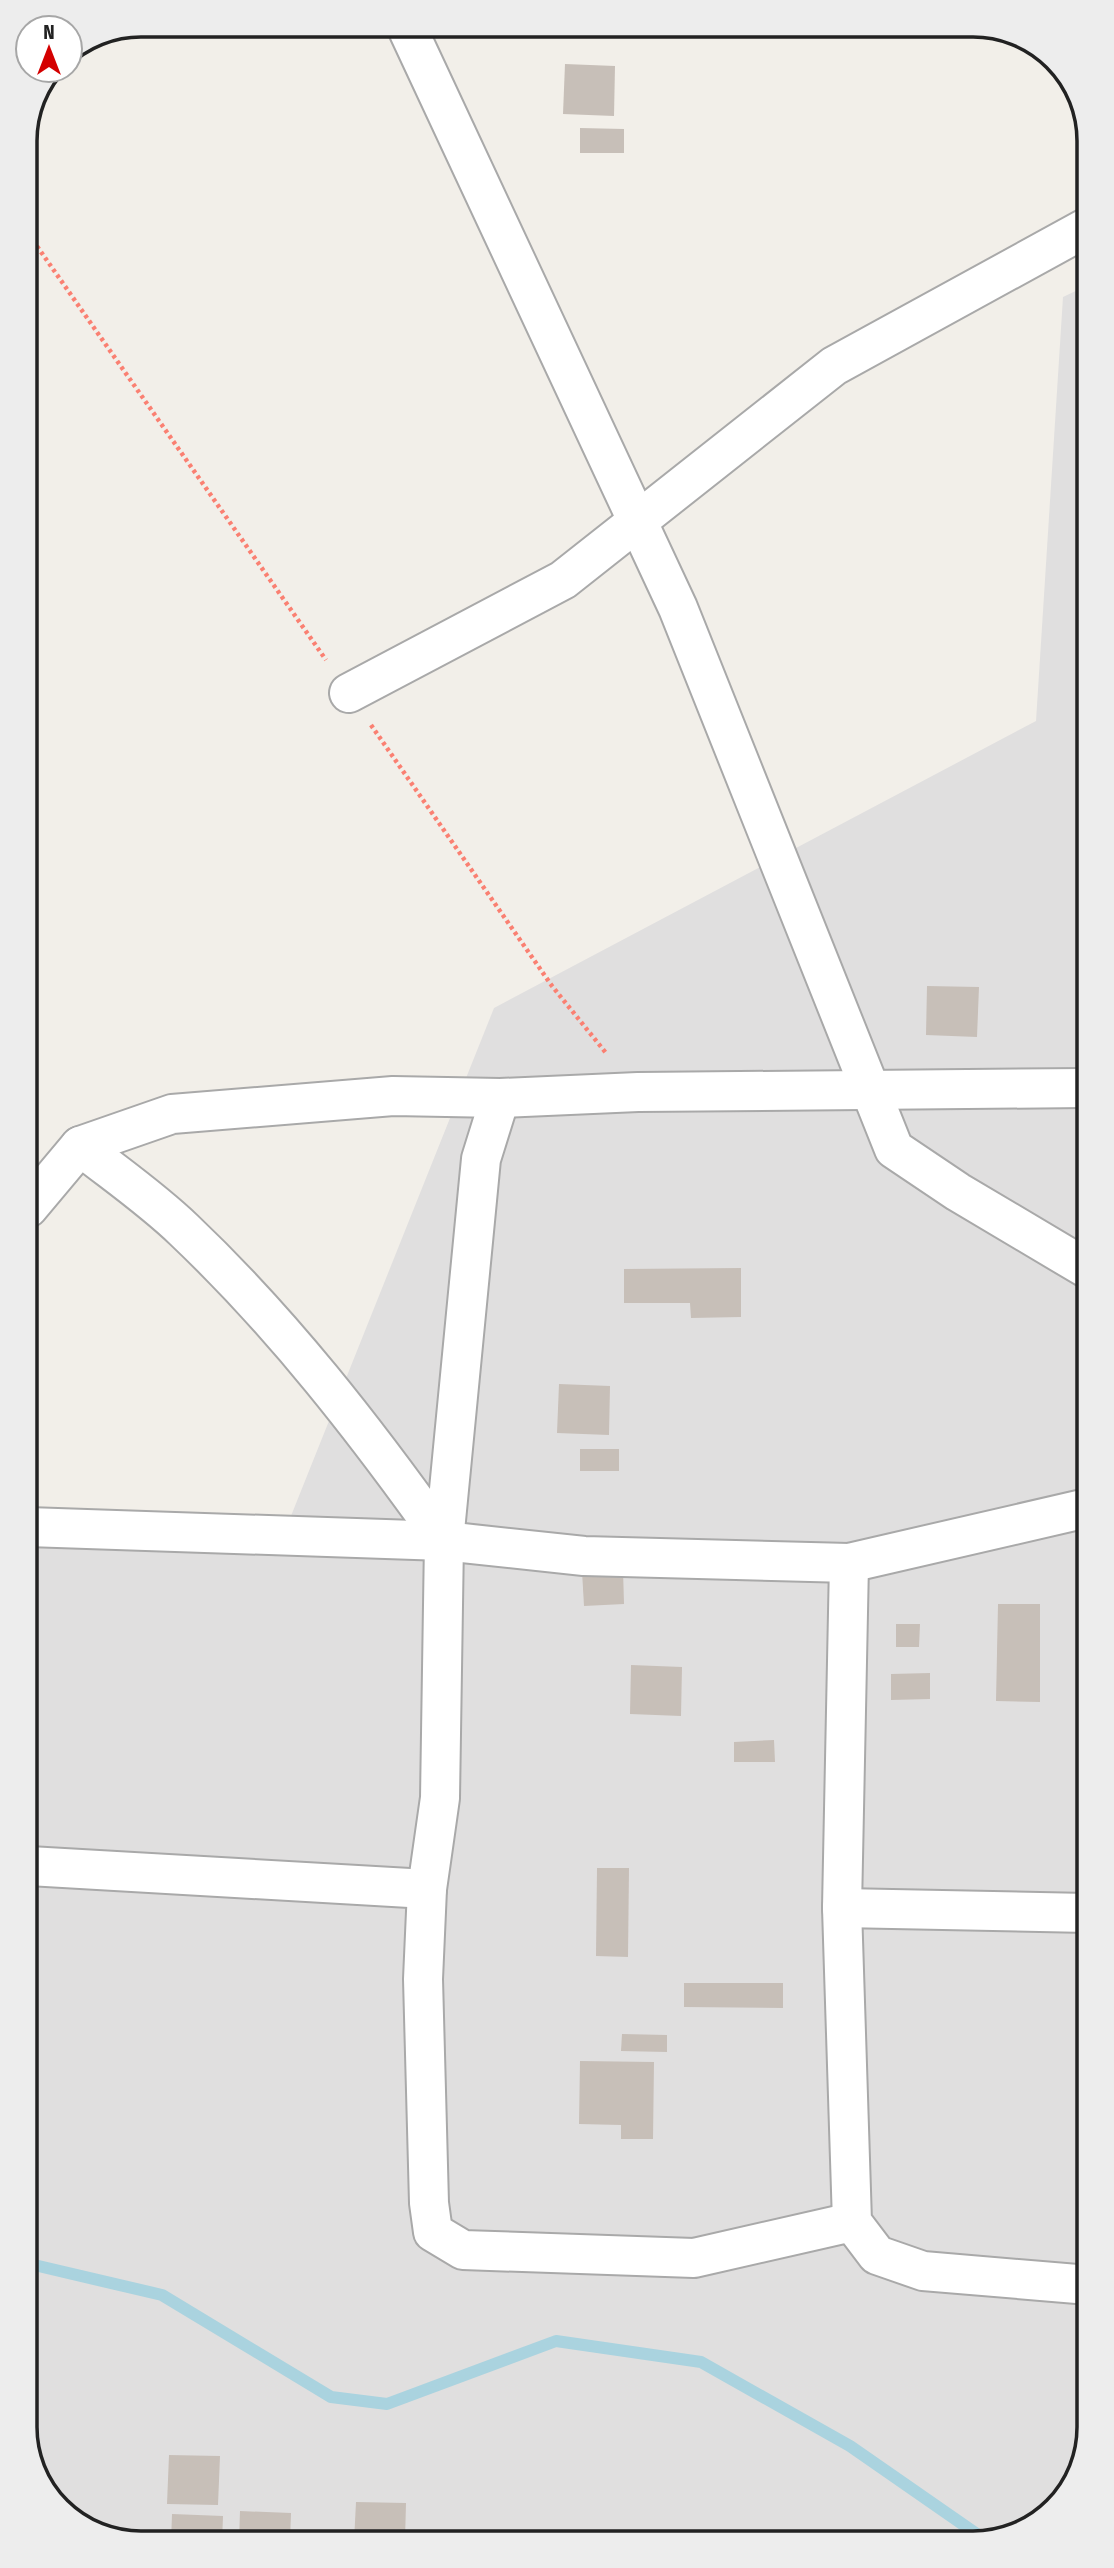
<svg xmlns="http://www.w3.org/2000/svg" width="1114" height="2568" viewBox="0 0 1114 2568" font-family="'Fira Sans Condensed',sans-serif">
  <rect width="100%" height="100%" fill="#f2efe9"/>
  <path fill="#e0dfdf" d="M1084 287 1089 2428 1066 2498 1011 2537 133 2543 70 2520 31 2465 28 1546 281 1541 494 1008 1036 721 1063 297Z"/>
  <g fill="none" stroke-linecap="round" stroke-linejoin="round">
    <path stroke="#aad3df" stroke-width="12" d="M30 2264 162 2295 331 2397 387 2404 556 2341 701 2362 850 2446 981 2537"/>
  </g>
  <g fill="#c7bfb8">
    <path d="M565 64 615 66 614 116 563 114Z"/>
    <path d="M580 128 624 129V153H580Z"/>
    <path d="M1085 896 1086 987H1083L1080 897Z"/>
    <path d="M927 986 979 987 977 1037 926 1035Z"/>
    <path d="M741 1268V1317L691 1318 690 1303H624V1269Z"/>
    <path d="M559 1384 610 1386 609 1435 557 1433Z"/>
    <rect x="580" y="1449" width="39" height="22"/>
    <path d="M623 1569 624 1604 584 1606 582 1571Z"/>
    <path d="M998 1604H1040V1702L996 1701Z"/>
    <path d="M896 1624H920L919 1647H896Z"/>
    <path d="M631 1665 682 1667 681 1716 630 1714Z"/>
    <path d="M930 1673V1699L891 1700V1674Z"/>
    <path d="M774 1740 775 1762H734V1742Z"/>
    <path d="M597 1868H629L628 1957 596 1956Z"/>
    <path d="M684 1983H783V2008L684 2007Z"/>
    <path d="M622 2034 667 2035V2052L621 2051Z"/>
    <path d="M580 2061 654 2062 653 2139H621V2125L579 2124Z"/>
    <path d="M169 2455 220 2456 218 2505 167 2504Z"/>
    <path d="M356 2502 406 2503 405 2541 354 2542Z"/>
    <path d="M240 2511 291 2513 290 2542H239Z"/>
    <path d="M172 2514 223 2516 222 2543H171Z"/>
  </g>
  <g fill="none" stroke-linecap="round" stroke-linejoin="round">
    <defs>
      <g id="minor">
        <path d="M408 30 678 608 894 1149 958 1192 1086 1268"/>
        <path d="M349 693 563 580 834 366 1084 229"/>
        <path d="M500 1098 481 1159 444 1541 440 1798 427 1889 423 1979 429 2203 433 2232 463 2250 694 2258 852 2222"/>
        <path d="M80 1146C114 1173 152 1199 184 1230 282 1323 366 1431 444 1541"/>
        <path d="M28 1208 80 1146 172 1114 393 1096 500 1098 638 1092 1086 1088"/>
        <path d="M28 1527 444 1541 584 1556 849 1563 1087 1508"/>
        <path d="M849 1563 842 1908 852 2222 877 2255 923 2271 1089 2285"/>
        <path d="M29 1866 427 1889"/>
        <path d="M842 1908 1088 1913"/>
      </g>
    </defs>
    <use href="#minor" stroke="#a9a9a9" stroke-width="42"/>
    <g stroke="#fa8072" stroke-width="4.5" stroke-dasharray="3.5 3.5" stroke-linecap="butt">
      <path d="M25 229 326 660"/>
      <path d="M371 725 552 986 606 1053"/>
    </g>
    <use href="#minor" stroke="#fff" stroke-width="38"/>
  </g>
  <path d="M0 0H1114V2568H0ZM141 37H973A104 104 0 0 1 1077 141V2427A104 104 0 0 1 973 2531H141A104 104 0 0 1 37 2427V141A104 104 0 0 1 141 37Z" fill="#ededed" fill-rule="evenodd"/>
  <path fill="none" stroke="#222" stroke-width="3.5" d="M141 37H973A104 104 0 0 1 1077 141V2427A104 104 0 0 1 973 2531H141A104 104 0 0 1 37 2427V141A104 104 0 0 1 141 37Z"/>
  <g transform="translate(49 49)"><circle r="33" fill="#ffffff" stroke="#a7a7a7" stroke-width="2"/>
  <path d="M0-5L12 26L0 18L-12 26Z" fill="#d40000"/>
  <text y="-10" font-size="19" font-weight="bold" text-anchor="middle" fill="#222222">N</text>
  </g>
</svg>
